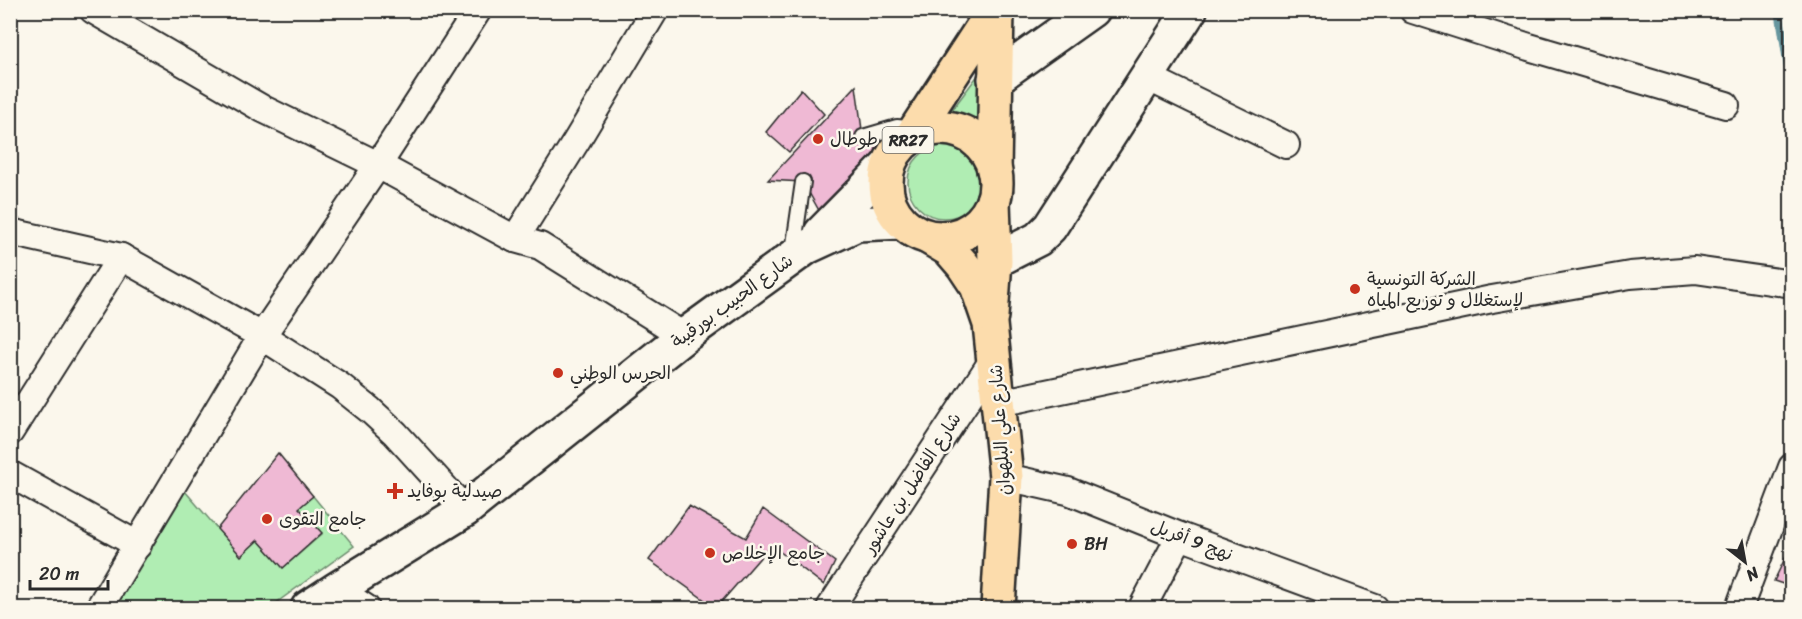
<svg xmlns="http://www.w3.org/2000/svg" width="1802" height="619" viewBox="0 0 1802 619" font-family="Sriracha,'Playpen Sans Arabic',sans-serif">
  <rect width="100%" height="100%" fill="#fbf7ec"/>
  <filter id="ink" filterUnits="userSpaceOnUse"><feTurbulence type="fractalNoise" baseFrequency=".0167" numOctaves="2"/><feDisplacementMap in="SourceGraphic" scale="12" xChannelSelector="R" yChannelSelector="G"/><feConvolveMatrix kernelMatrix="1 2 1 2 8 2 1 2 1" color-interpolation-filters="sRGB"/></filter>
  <g filter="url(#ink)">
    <g fill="#b0edb3" stroke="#6e8c6f" stroke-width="1.5">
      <path d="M987 63V143L940 126Z"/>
      <circle cx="944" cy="182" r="36"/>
      <path d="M184 490 241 556 258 540 283 568 322 534 299 508 313 496 354 546 269 608H113Z"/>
    </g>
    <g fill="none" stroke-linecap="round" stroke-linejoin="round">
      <path stroke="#66969e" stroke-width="8" d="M1779 10 1792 94"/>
    </g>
    <g fill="#efb9d4" stroke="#2b2b2b" stroke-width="1.5">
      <path d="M856 86 863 137 897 127 821 214 803 182 768 180Z"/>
      <path d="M801 89 824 114 789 152 766 132Z"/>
      <path d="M278 453 313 496 299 508 322 533 283 568 258 540 241 556 217 529Z"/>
      <path d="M689 506 746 538 763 509 835 562 824 585 771 545 716 608 649 560Z"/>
      <path d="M1792 544V587L1774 581Z"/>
    </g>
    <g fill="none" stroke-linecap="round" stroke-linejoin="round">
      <defs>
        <g id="lane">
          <path d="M863 137 897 127 916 129"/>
          <path d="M793 251 803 182"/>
        </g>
        <g id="street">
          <path d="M93 10 263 109 378 165 515 239 540 246 684 336"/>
          <path d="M1413 10 1529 47 1726 105"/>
          <path d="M1147 77 1286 145"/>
          <path d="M10 232 121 257 262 336 340 386 370 410 395 433 465 510"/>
          <path d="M515 239 577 140 655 10"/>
          <path d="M999 403 1492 299 1630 275 1695 270 1792 284"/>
          <path d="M10 432 121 257"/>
          <path d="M10 474 138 545"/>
          <path d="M1006 477 1068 491 1180 536 1375 608"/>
          <path d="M337 589 366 608"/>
          <path d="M99 608 262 336 378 165 478 10"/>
          <path d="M830 608 995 357"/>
          <path d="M1142 608 1180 536"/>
          <path d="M1739 608 1792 467"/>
        </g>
        <g id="secondary">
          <path d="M995 79 1092 10"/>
          <path d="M821 233 888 165"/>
          <path d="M995 261 1038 239 1050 227 1190 10"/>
          <path d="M308 608 337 589 465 510 684 336 807 247 857 224 901 222"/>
        </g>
        <g id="primary">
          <circle cx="941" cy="183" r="55"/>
          <path d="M911 137 994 10"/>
          <path d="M994 170 997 10"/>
          <path d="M928 237 950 250 963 265 977 286 990 324 1006 477 998 608"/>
          <path d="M991 316 995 261 993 201"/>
        </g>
      </defs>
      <use href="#lane" stroke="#2b2b2b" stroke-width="18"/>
      <use href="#street" stroke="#2b2b2b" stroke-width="30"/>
      <use href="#secondary" stroke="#2b2b2b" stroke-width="38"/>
      <use href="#primary" stroke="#2b2b2b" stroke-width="38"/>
      <use href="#lane" stroke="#fbf7ec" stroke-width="14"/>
      <use href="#street" stroke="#fbf7ec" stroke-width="26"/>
      <use href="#secondary" stroke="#fbf7ec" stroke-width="33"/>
      <use href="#primary" stroke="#fcdcac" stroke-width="33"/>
    </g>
  </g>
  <g fill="#c8321e" stroke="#fbf7ec" stroke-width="2">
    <circle cx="818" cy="139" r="6"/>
    <circle cx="1355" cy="289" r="6"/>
    <circle cx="558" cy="373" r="6"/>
    <path d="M392 482h6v6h6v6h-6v6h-6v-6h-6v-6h6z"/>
    <circle cx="267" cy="519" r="6"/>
    <circle cx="1072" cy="544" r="6"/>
    <circle cx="710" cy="553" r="6"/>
  </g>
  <g text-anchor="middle" stroke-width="5" stroke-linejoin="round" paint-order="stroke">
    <rect fill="#fbf7ec" stroke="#696865" stroke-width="1.5" x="882.5" y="127" width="51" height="26" rx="4.5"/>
    <g font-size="16" font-weight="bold" fill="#2b2b2b">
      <text x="908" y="146">RR27</text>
    </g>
    <g font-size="18" fill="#2b2b2b" stroke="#fbf7ec" text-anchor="start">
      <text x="830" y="145">طوطال</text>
      <text x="1367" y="285">الشركة التونسية<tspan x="1367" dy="21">لإستغلال و توزيع المياه</tspan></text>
      <text x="570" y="379">الحرس الوطني</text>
      <text x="407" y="497">صيدلية بوفايد</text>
      <text x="279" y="525">جامع التقوى</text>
      <text x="1084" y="550">BH</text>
      <text x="722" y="559">جامع الإخلاص</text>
    </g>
    <g font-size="18" fill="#2b2b2b" stroke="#fbf7ec">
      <text transform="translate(732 301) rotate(-36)" y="6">شارع الحبيب بورقيبة</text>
      <text transform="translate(1000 430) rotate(-94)" y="6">شارع علي البلهوان</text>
      <text transform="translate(912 483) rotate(-57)" y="6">شارع الفاضل بن عاشور</text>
      <text transform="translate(1192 540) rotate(21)" y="6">نهج 9 أفريل</text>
    </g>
  </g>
  <rect width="1802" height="619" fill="none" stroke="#fbf7ec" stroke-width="36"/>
  <rect x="18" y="18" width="1766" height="583" fill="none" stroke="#2b2b2b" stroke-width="2" filter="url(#ink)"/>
  <g transform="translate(1745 562) rotate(149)" stroke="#fbf7ec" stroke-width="4.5" paint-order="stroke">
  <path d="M0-4.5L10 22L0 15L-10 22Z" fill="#2b2b2b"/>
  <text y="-9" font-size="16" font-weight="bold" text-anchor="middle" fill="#2b2b2b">N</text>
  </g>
  <path d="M30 580v9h78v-9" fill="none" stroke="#2b2b2b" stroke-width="3"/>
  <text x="39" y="580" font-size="18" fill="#2b2b2b" stroke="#fbf7ec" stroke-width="4.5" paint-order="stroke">20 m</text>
</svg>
